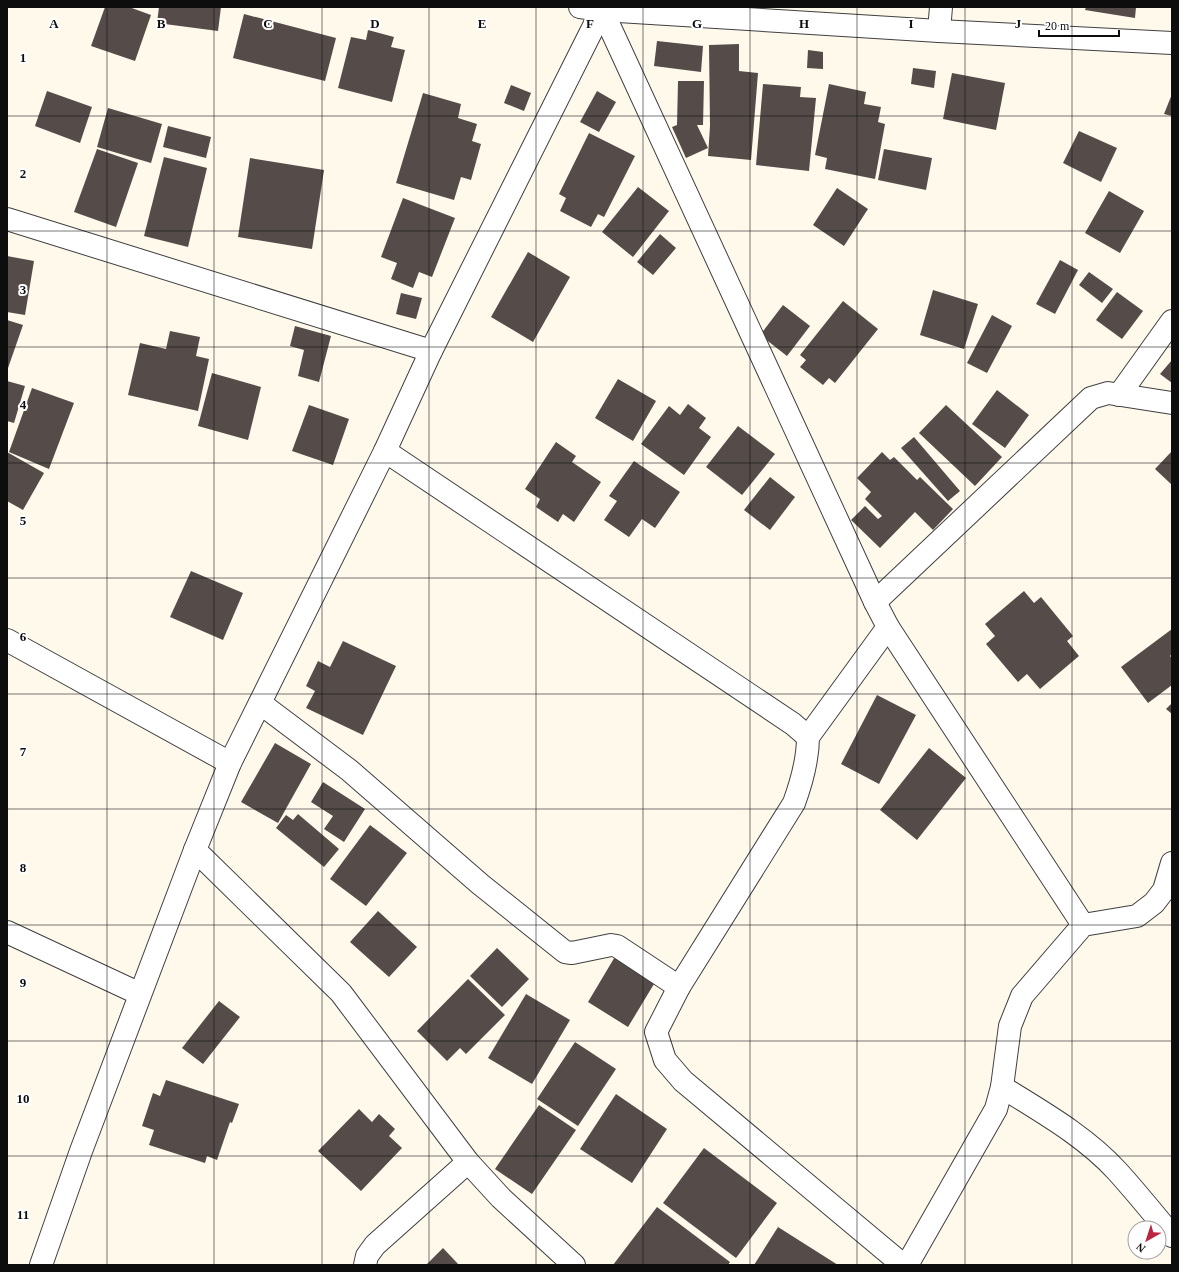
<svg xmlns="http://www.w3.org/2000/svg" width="1179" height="1272" viewBox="0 0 1179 1272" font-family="'Times New Roman',serif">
  <rect width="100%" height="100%" fill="#fff9ec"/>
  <g fill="#554c49">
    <path d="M105 7H129L151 15 135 61 91 46Z"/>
    <path d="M159 7H221L218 31 157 23Z"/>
    <path d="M1086 7H1136L1135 18 1085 10Z"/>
    <path d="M244 14 336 38 325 81 233 58Z"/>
    <path d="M368 30 394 37 391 47 405 50 392 102 338 88 351 37 366 40Z"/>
    <path d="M657 41 703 46 701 72 654 66Z"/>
    <path d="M739 44V71L758 73 751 160 708 156 710 126 709 45Z"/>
    <path d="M808 50 823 52V69L807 68Z"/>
    <path d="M913 68 936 71 934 88 911 84Z"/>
    <path d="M952 73 1005 83 996 130 943 119Z"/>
    <path d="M678 81H704L703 125H697L708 148 686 158 672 127 677 125Z"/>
    <path d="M763 84 801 87 800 97 816 98 809 171 756 165Z"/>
    <path d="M829 84 866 92 864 104 881 107 878 122 885 124 875 179 825 169 827 158 815 155Z"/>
    <path d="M511 85 531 93 524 111 504 103Z"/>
    <path d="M47 91 92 107 80 143 35 126Z"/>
    <path d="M597 91 616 102 599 132 580 122Z"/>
    <path d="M423 93 461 104 458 118 477 124 472 141 481 144 471 180 461 177 454 200 396 183Z"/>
    <path d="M1172 94V116L1164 114Z"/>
    <path d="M108 108 162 124 151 163 97 147Z"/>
    <path d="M168 126 211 137 206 158 163 147Z"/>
    <path d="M1079 131 1117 148 1101 182 1063 163Z"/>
    <path d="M589 133 635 156 604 217 598 214 591 227 560 211 566 198 559 194Z"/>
    <path d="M97 149 138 163 116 227 74 212Z"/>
    <path d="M884 149 932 158 926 190 878 180Z"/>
    <path d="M164 157 207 168 188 247 144 236Z"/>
    <path d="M250 158 324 170 312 249 238 237Z"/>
    <path d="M638 187 669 211 633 257 602 232Z"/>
    <path d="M837 188 868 209 844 246 813 225Z"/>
    <path d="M1109 191 1144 211 1120 253 1085 233Z"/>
    <path d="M403 198 455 218 432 277 419 272 413 288 391 279 397 263 381 257Z"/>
    <path d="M660 234 676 248 653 275 637 262Z"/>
    <path d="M528 252 570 277 533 342 491 317Z"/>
    <path d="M7 256 34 261 25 315 7 312Z"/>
    <path d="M1060 260 1078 270 1055 314 1036 304Z"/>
    <path d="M1089 272 1113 289 1102 303 1079 285Z"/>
    <path d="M933 290 978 304 964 349 920 335Z"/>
    <path d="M1117 292 1143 311 1122 339 1096 320Z"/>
    <path d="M401 293 422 298 416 319 396 314Z"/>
    <path d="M843 301 878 329 835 383 829 378 823 385 800 367 806 360 800 355Z"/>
    <path d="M783 305 810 326 787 356 760 335Z"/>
    <path d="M992 315 1012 326 987 373 967 363Z"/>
    <path d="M7 320 23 325 7 371Z"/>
    <path d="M295 326 331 336 319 382 298 376 304 350 290 346Z"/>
    <path d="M170 331 200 337 196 356 209 359 198 411 128 395 140 343 166 349Z"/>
    <path d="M1172 360V383L1160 374Z"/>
    <path d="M212 373 261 387 248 440 198 426Z"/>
    <path d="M618 379 656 401 633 441 595 418Z"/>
    <path d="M7 381 25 386 14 423 7 421Z"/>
    <path d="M32 388 74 403 49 469 9 452Z"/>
    <path d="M997 390 1029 415 1005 448 972 424Z"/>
    <path d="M688 404 706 418 699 428 711 437 684 475 641 444 669 406 680 415Z"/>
    <path d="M309 405 349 419 333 465 292 451Z"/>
    <path d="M946 405 1002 457 975 486 919 433Z"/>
    <path d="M738 426 775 454 742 495 706 467Z"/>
    <path d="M914 437 960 491 948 501 901 448Z"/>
    <path d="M556 442 576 456 572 462 601 482 574 522 563 514 558 522 536 507 540 499 525 489Z"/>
    <path d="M1172 451V485L1155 469Z"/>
    <path d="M7 452 44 473 23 510 7 501Z"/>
    <path d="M882 452 890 460 894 457 917 480 920 477 953 509 933 530 915 512 880 548 851 520 865 506 878 519 882 516 865 499 871 492 857 478Z"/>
    <path d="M634 461 680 492 655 528 642 519 629 537 604 520 617 501 609 496Z"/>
    <path d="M770 477 795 497 770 530 744 510Z"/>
    <path d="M191 571 243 593 223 640 170 617Z"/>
    <path d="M1024 591 1034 603 1041 597 1073 636 1067 641 1079 656 1040 689 1027 674 1018 682 986 644 995 636 985 624Z"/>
    <path d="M1172 629V654L1170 656 1172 658V685L1148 703 1121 667Z"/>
    <path d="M343 641 396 666 363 735 306 708 315 691 306 686 318 661 330 667Z"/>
    <path d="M877 695 916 715 879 784 841 764Z"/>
    <path d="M1172 703V714L1166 709Z"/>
    <path d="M275 743 311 764 278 823 241 802Z"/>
    <path d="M929 748 966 778 917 840 880 810Z"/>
    <path d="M323 782 365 809 344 842 324 829 333 816 311 802Z"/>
    <path d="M298 814 339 849 324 867 276 828 286 815 293 820Z"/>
    <path d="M370 825 407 853 366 906 330 879Z"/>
    <path d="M378 911 417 947 389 977 350 942Z"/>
    <path d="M497 948 529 979 502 1007 470 976Z"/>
    <path d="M616 955 657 979 628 1027 588 1002Z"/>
    <path d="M468 979 505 1015 466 1054 460 1048 447 1061 417 1031Z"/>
    <path d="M526 994 570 1020 532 1084 488 1058Z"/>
    <path d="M219 1001 240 1017 203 1064 182 1048Z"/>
    <path d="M575 1042 616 1069 578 1126 537 1099Z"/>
    <path d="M166 1080 239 1104 232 1123 230 1122 217 1160 207 1156 205 1163 149 1145 154 1130 142 1126 153 1093 160 1096Z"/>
    <path d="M616 1094 667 1129 632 1183 580 1149Z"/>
    <path d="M539 1105 576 1130 532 1194 495 1169Z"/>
    <path d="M359 1109 372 1122 379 1114 395 1129 389 1136 402 1148 361 1191 318 1151Z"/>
    <path d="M704 1148 777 1203 736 1258 663 1203Z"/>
    <path d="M657 1207 730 1262 728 1265H613Z"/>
    <path d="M778 1227 838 1265H754Z"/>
    <path d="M443 1248 459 1265H426Z"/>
  </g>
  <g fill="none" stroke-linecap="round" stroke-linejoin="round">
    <defs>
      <g id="minor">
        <path d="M580 7 602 10 939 31 1172 43"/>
        <path d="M602 10 875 602 888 627 1083 925"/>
        <path d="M939 31 941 7"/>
        <path d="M7 219 431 351"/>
        <path d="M1119 395 1172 321"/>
        <path d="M385 451 793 724 808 737"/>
        <path d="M875 602 1091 398 1108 393 1172 403"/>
        <path d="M888 627 808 737C808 760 802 781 794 803L679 987 656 1032 665 1060 683 1081 903 1265"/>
        <path d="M7 640 230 763"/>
        <path d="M260 703 349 770 480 884 565 952 572 953 611 945 617 946 679 987"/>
        <path d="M195 850 341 993 468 1162 501 1198 574 1265"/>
        <path d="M7 932 140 994"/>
        <path d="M1002 1087C1042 1112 1085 1136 1117 1171 1136 1192 1154 1214 1172 1236"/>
        <path d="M41 1265 81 1151 195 850 230 763 385 451 431 351 602 10"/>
        <path d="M365 1265 367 1256 375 1245 468 1162"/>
        <path d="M907 1265 996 1109 1002 1087 1010 1026 1022 996 1083 925 1137 916 1154 903 1164 890 1172 863"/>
      </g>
    </defs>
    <use href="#minor" stroke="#404040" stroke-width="24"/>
    <use href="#minor" stroke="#fff" stroke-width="22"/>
  </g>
  <path fill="none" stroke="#0d0d0d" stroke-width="1" stroke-opacity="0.55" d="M107 7V1265M214 7V1265M322 7V1265M429 7V1265M536 7V1265M643 7V1265M750 7V1265M857 7V1265M965 7V1265M1072 7V1265M7 116H1172M7 231H1172M7 347H1172M7 463H1172M7 578H1172M7 694H1172M7 809H1172M7 925H1172M7 1041H1172M7 1156H1172"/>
  <g font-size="13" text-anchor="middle" font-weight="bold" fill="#0d0d0d" stroke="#fff" stroke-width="4" stroke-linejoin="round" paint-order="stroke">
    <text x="54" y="28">A</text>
    <text x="161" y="28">B</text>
    <text x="268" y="28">C</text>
    <text x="375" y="28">D</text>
    <text x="482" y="28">E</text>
    <text x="590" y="28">F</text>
    <text x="697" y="28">G</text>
    <text x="804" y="28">H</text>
    <text x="911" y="28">I</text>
    <text x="1018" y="28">J</text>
    <text x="23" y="62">1</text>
    <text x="23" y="178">2</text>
    <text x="23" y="294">3</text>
    <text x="23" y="409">4</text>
    <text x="23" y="525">5</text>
    <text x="23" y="641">6</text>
    <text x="23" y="756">7</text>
    <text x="23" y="872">8</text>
    <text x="23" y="987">9</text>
    <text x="23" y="1103">10</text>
    <text x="23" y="1219">11</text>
  </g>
  <rect width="1179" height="1272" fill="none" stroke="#0d0d0d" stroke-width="16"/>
  <g transform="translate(1147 1240) rotate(219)"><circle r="19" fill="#ffffff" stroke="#9e9e9e"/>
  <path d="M0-3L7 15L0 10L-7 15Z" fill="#bc2541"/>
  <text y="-6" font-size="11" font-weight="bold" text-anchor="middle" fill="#0d0d0d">N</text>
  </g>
  <path d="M1039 30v6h80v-6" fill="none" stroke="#0d0d0d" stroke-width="2"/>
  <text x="1045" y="30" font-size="12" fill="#0d0d0d" stroke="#ffffff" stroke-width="3" paint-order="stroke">20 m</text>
</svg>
